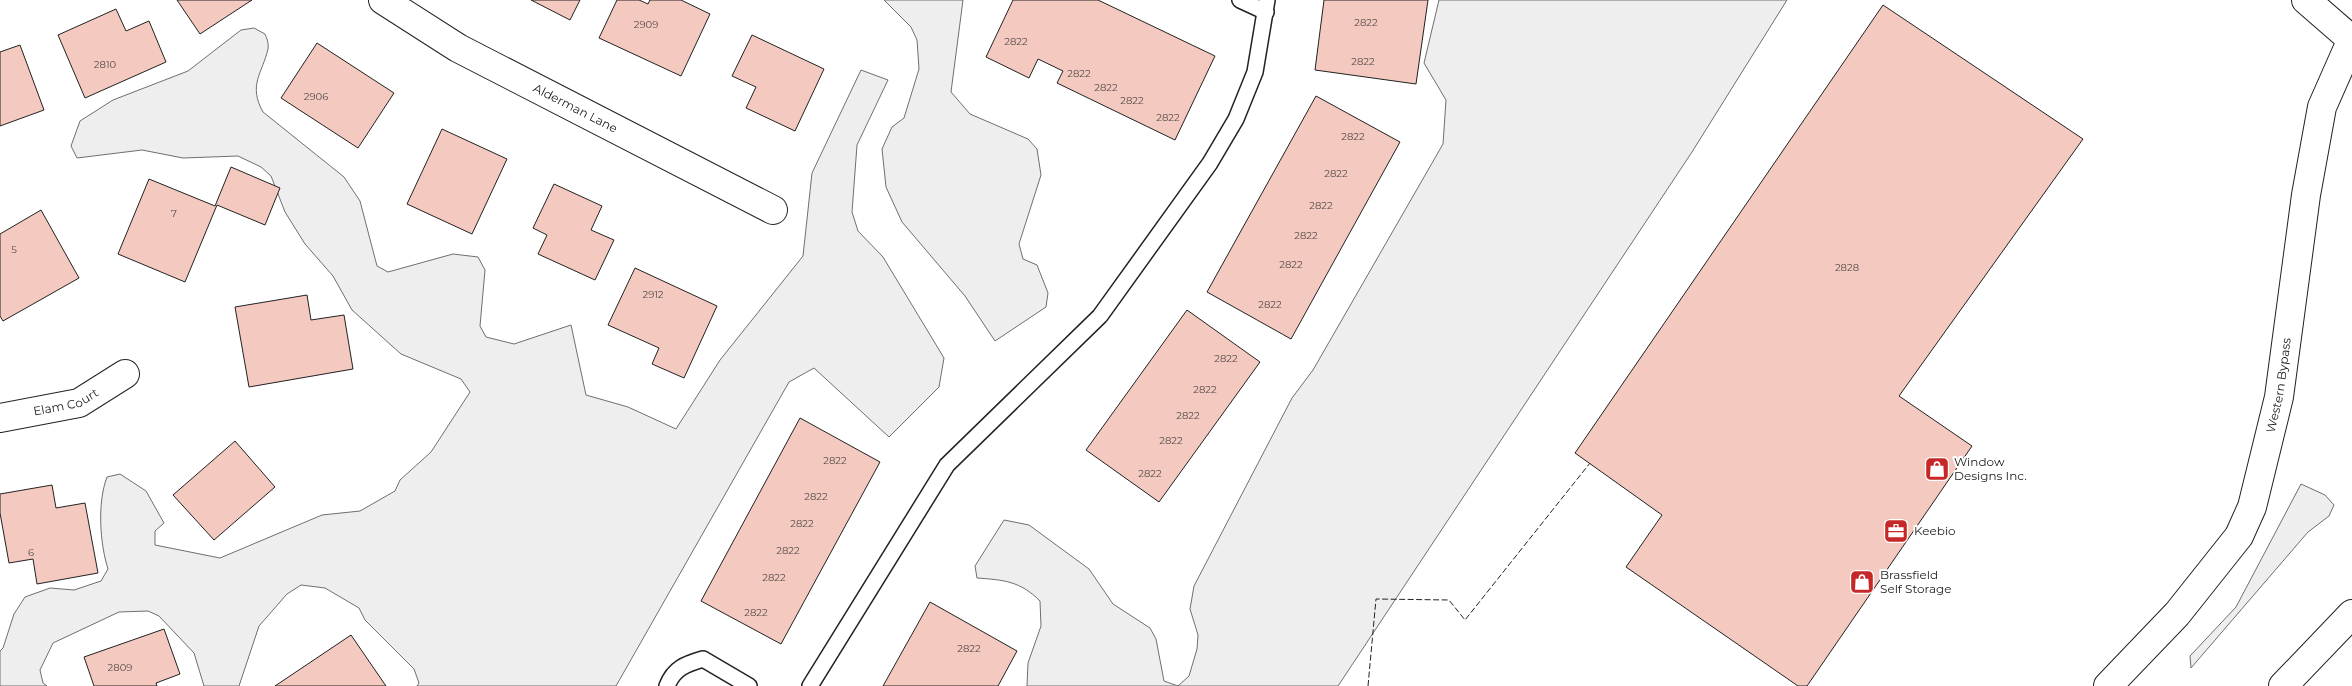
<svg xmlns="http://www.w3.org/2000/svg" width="2352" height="686" viewBox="0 0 2352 686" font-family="Montserrat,sans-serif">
  <rect width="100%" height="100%" fill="#fff"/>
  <g fill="#eee" stroke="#6f6f6f">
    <path d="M884 0H963L951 92 970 114 1028 139 1037 149 1041 175 1019 244 1023 259 1037 265 1048 293 1046 307 995 341 965 296 902 222 886 187 882 149 892 127 904 118 919 69 917 40 911 27Z"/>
    <path d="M1439 0H1787L1692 152 1338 686H1027L1028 663 1041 626 1040 601C1020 581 1004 580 977 578L975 566 1004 520 1029 525 1089 569 1113 604 1150 628 1156 639 1164 681 1178 686 1189 676 1197 649 1198 635 1190 609 1194 586 1292 398 1313 370 1443 144 1446 100 1424 63Z"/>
    <path d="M254 28 265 34C267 38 269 44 268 49 262 74 248 85 263 112L344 177 360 201 377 266 388 272 453 254 478 257 485 270 480 326 486 337 514 344 571 325 586 395 628 407 676 429 720 360 803 256 812 173 861 70 888 80 857 145 852 212 858 231 883 257 944 358 939 387 889 437 814 368 789 382 616 686H417L419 683 414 669 365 620 359 608 325 588 301 585 287 594 259 626 239 686H204L194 653 159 616 148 611 119 612 53 643 40 670 43 683 47 686H0V651L3 648 14 614 25 597 50 588 74 590 101 581 108 569C100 544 97 503 107 477L120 474 146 491 164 523 155 531V545L220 558 322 515 360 511 395 491 400 480 431 452 470 392 461 379 401 354 352 310 333 276 305 244 285 212 271 176 261 167 238 156 183 158 142 150 77 158 71 146 80 121 113 100 188 71 241 30Z"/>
    <path d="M2301 484 2325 495 2334 505 2329 516 2308 532 2191 668 2190 656 2236 607Z"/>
  </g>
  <g fill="#f3c9c0" stroke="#222">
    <path d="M177 0H252L200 34Z"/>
    <path d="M531 0H580L570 20Z"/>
    <path d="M617 0H639L648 4 650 0H681L710 14 681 76 599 38Z"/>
    <path d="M1013 0H1098L1215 56 1175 140 1057 83 1063 71 1038 59 1029 78 986 57Z"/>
    <path d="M1324 0H1428L1416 84 1315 70Z"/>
    <path d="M1883 5 2083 139 1899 396 1972 446 1807 686H1798L1626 567 1662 515 1575 453Z"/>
    <path d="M116 9 126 31 149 21 166 62 85 98 58 35Z"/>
    <path d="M752 35 824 69 795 131 746 108 756 87 732 76Z"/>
    <path d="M317 43 394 93 358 148 281 98Z"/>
    <path d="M20 45 44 110 0 126V52Z"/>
    <path d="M1316 96 1400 142 1291 339 1207 292Z"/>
    <path d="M442 129 507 159 472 234 407 204Z"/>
    <path d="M231 167 280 188 265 225 217 205 185 282 118 254 149 179 215 206Z"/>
    <path d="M554 184 602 206 591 230 614 240 595 280 538 254 547 235 533 228Z"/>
    <path d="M41 210 79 278 3 321 0 316V234Z"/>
    <path d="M635 268 717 306 684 378 652 364 659 348 608 325Z"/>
    <path d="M307 295 311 320 344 315 353 369 249 387 235 307Z"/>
    <path d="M1187 310 1260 362 1159 502 1086 450Z"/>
    <path d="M800 418 880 462 781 644 701 601Z"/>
    <path d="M235 441 275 487 214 540 173 495Z"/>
    <path d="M52 485 56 508 85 503 98 573 37 584 33 559 9 563 0 513V494Z"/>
    <path d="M930 602 1017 651 998 686H883Z"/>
    <path d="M164 629 180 674 156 683 157 686H94L84 657Z"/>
    <path d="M351 635 386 686H275Z"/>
  </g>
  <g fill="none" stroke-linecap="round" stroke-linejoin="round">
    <defs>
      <g id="service">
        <path d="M1240 0 1266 12"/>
        <path d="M667 686C674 668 686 664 703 659L749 686"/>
        <path d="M810 686 947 465 1100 316 1210 163 1236 119 1255 72 1267 0"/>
      </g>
      <g id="minor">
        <path id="s1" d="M383 0 458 48 773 210"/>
        <path id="s2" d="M0 418 79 403 125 374"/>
      </g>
      <g id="tertiary">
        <path d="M2306 0 2352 40"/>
        <path id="s3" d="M2108 686 2177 614 2239 536 2252 507 2279 397 2306 195 2322 107 2352 39"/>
      </g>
      <path id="motorway" d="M2283 686 2352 614"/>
    </defs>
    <use href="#service" stroke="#222" stroke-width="18"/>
    <use href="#minor" stroke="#222" stroke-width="30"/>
    <use href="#tertiary" stroke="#222" stroke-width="30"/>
    <use href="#motorway" stroke="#222" stroke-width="30"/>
    <use href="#service" stroke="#fff" stroke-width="15"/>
    <use href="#minor" stroke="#fff" stroke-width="28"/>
    <use href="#tertiary" stroke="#fff" stroke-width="28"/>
    <use href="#motorway" stroke="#fff" stroke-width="28"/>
    <path stroke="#222" stroke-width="1" stroke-dasharray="6 2.5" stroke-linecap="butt" d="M1368 686 1376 599 1449 600 1465 620 1590 463"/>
  </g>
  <defs>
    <symbol id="shop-square" viewBox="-11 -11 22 22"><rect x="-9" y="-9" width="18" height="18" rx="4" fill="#c62828" stroke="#fff"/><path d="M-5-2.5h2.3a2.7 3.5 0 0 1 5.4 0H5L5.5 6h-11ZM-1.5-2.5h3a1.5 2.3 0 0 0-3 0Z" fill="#fff"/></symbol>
    <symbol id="office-square" viewBox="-11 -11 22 22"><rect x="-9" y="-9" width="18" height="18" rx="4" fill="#c62828" stroke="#fff"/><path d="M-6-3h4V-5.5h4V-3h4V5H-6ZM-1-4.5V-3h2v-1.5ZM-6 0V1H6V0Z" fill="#fff"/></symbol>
  </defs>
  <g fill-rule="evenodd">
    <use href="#shop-square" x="1923" y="455" width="28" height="28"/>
    <use href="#office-square" x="1882" y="517" width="28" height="28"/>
    <use href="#shop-square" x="1848" y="568" width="28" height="28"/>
  </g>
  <g text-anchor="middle" stroke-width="4" stroke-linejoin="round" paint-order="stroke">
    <g font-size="10" fill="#564c4a">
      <text x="1366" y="26">2822</text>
      <text x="646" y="28">2909</text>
      <text x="1016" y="45">2822</text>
      <text x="1363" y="65">2822</text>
      <text x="105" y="68">2810</text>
      <text x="1079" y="77">2822</text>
      <text x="1106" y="91">2822</text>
      <text x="316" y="100">2906</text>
      <text x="1132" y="104">2822</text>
      <text x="1168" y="121">2822</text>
      <text x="1353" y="140">2822</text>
      <text x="1336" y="177">2822</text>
      <text x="1321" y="209">2822</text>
      <text x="174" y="217">7</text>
      <text x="1306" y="239">2822</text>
      <text x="14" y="253">5</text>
      <text x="1291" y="268">2822</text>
      <text x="1847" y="271">2828</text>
      <text x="653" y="298">2912</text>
      <text x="1270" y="308">2822</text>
      <text x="1226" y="362">2822</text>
      <text x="1205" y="393">2822</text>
      <text x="1188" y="419">2822</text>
      <text x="1171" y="444">2822</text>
      <text x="835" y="464">2822</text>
      <text x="1150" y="477">2822</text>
      <text x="816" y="500">2822</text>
      <text x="802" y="527">2822</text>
      <text x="788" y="554">2822</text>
      <text x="31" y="556">6</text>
      <text x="774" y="581">2822</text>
      <text x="756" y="616">2822</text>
      <text x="969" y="652">2822</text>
      <text x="120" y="671">2809</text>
    </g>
    <g font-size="12" fill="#222" stroke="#fff">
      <text dy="4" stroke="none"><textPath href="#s1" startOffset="221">Alderman Lane</textPath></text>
      <text dy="4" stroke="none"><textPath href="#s3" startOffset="356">Western Bypass</textPath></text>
      <text dy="4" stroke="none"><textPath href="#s2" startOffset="68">Elam Court</textPath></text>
    </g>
    <g font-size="12" fill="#222" stroke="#fff" text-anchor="start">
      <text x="1954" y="466">Window<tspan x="1954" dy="14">Designs Inc.</tspan></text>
      <text x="1914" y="535">Keebio</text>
      <text x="1880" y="579">Brassfield<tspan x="1880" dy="14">Self Storage</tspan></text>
    </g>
  </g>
</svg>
